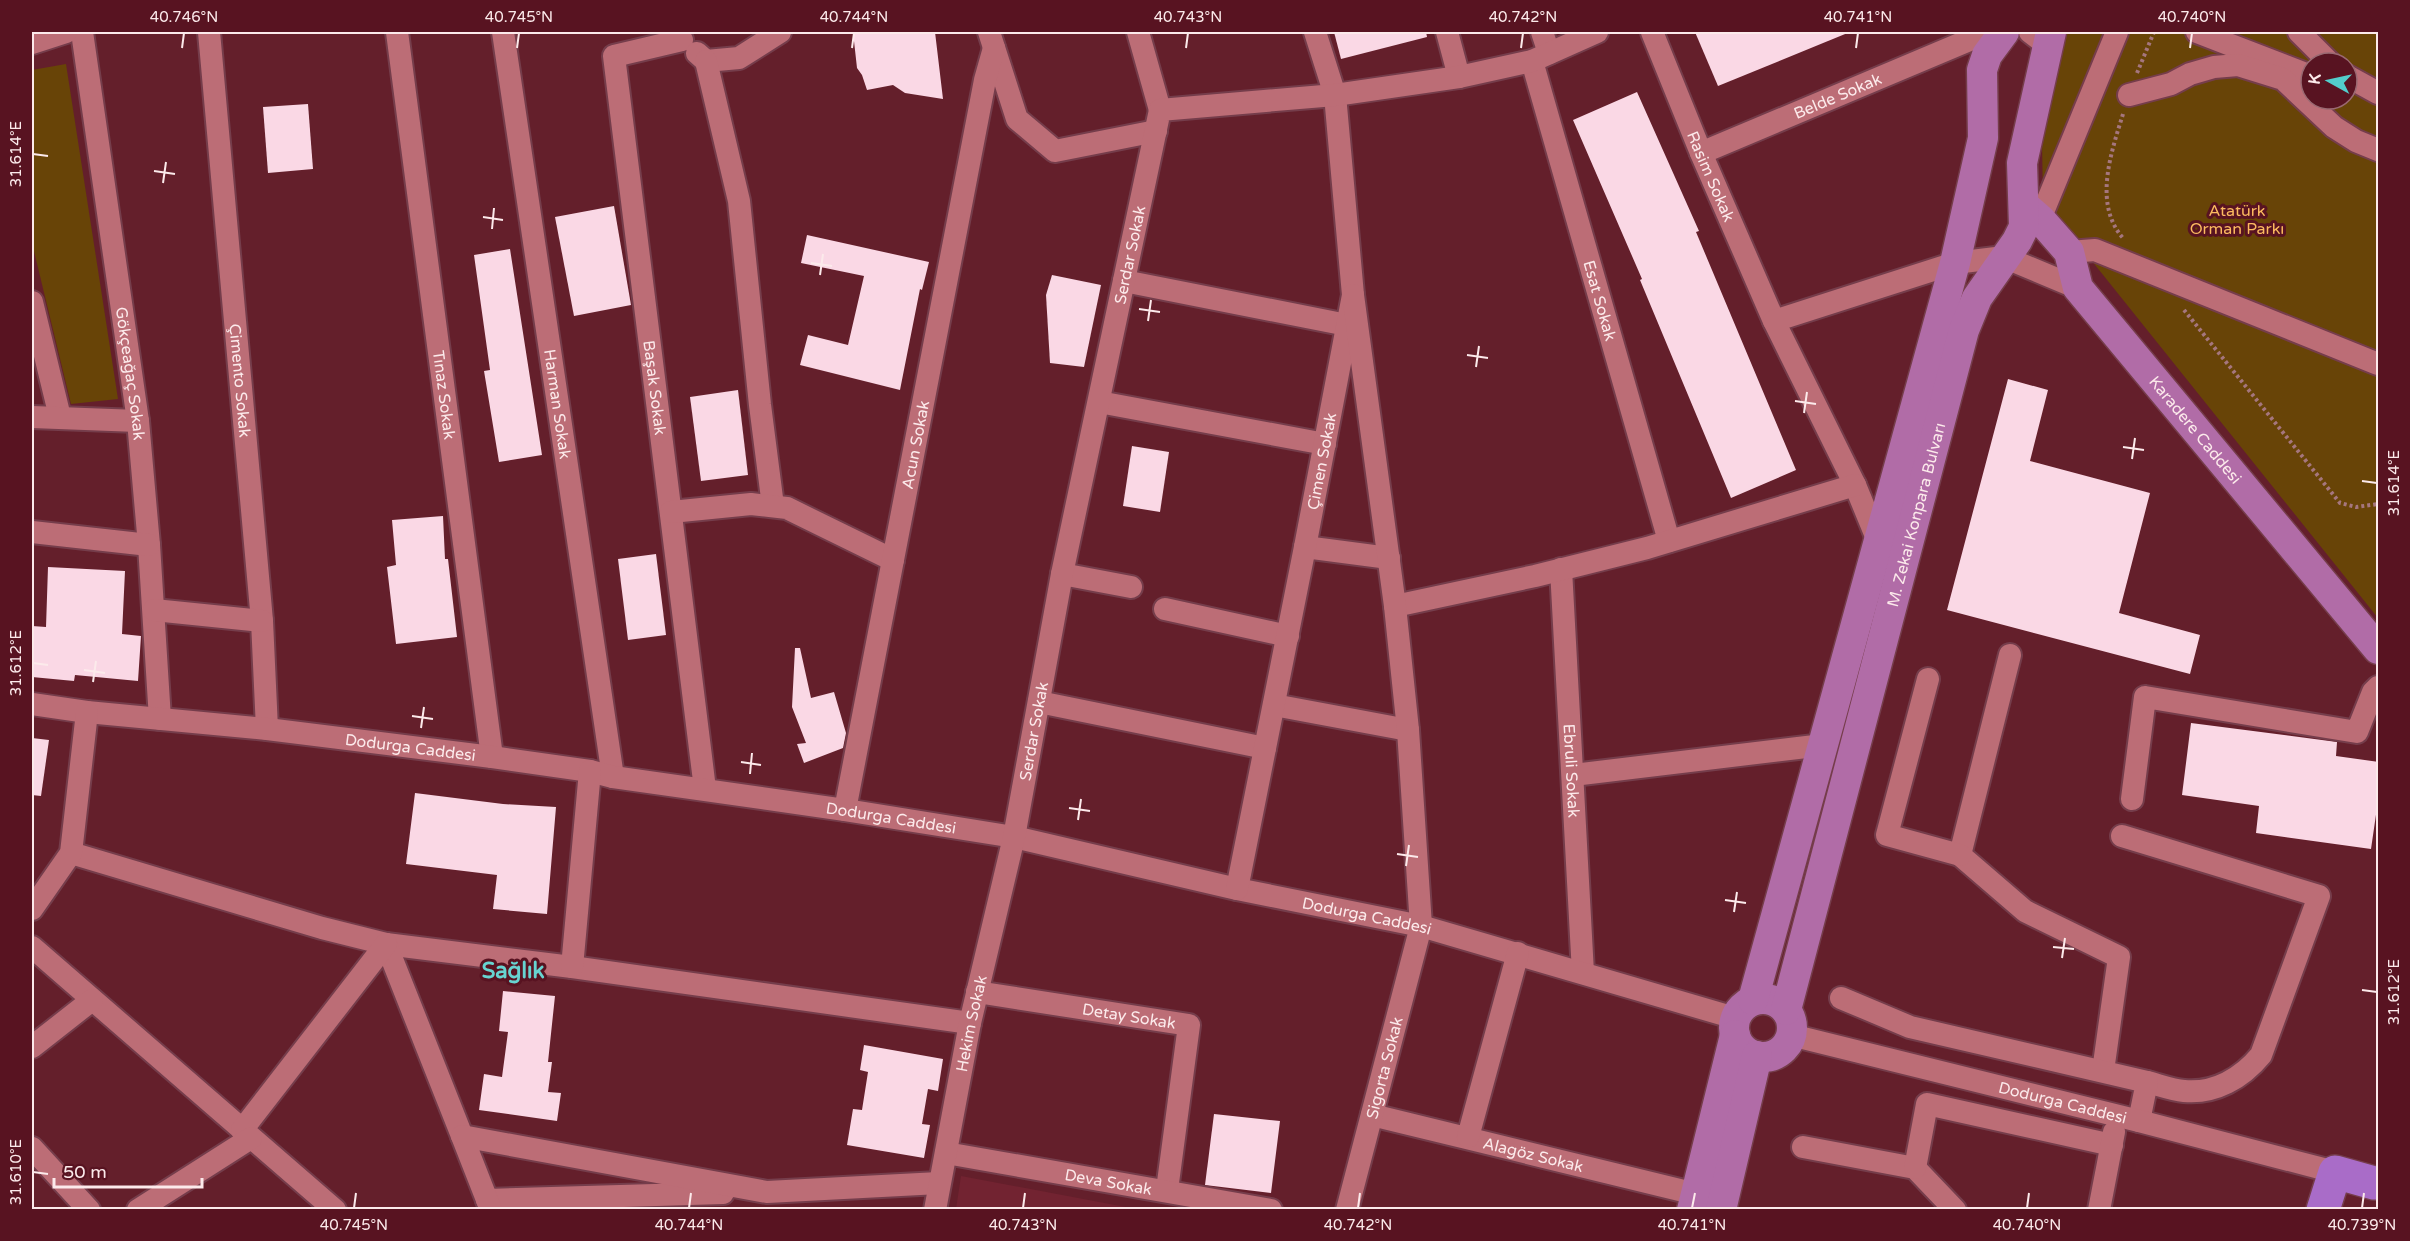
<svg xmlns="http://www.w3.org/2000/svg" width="2410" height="1241" viewBox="0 0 2410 1241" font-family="'Varela Round',sans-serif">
  <rect width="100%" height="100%" fill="#641f2b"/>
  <path fill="#722331" d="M961 1176 1136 1209H956Z"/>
  <g fill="#684407" fill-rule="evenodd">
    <path d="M2067 32H2378V618L2043 200 2042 142ZM2311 63H2347V99H2311Z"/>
    <path d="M66 64 118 399 71 404 32 243V70Z"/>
  </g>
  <g fill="#fad8e5">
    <path d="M853 32H935L943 99 905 93 893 85 867 90 862 75 857 68Z"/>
    <path d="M1334 32H1426L1427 37 1341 59Z"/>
    <path d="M1695 32H1850L1718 86Z"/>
    <path d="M1637 92 1699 231 1696 232 1796 470 1731 498 1640 280 1642 279 1573 120Z"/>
    <path d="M308 104 313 169 268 173 263 107Z"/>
    <path d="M614 206 631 305 574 316 555 217Z"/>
    <path d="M807 235 929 262 922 290 920 289 900 390 800 365 808 335 848 345 864 276 801 263Z"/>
    <path d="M510 249 542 455 499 462 484 371 490 370 474 255Z"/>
    <path d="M1052 275 1101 285 1084 367 1050 363 1046 295Z"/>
    <path d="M2008 379 2048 390 2030 461 2150 493 2119 613 2200 635 2190 674 1947 610Z"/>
    <path d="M738 390 748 475 701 481 690 397Z"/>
    <path d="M1132 446 1169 452 1160 512 1123 506Z"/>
    <path d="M443 516 445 559H448L457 637 396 644 387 567 396 565 392 520Z"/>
    <path d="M656 554 666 635 628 640 618 559Z"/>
    <path d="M48 567 125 571 122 634 141 636 138 681 75 675 74 681 32 677V626L46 627Z"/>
    <path d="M795 648H800L811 698 834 692 846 733 843 748 804 763 797 744 806 743 792 707Z"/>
    <path d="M2191 723 2337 742 2336 756 2379 762V794L2371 849 2256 833 2259 806 2182 795Z"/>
    <path d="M32 738 49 740 41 796 32 795Z"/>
    <path d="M415 793 503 804 556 807 547 914 493 909 497 875 406 864Z"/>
    <path d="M503 991 555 996 548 1062H552L548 1092 561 1093 557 1121 479 1110 484 1074 502 1077 508 1032 499 1031Z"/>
    <path d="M864 1045 943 1059 938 1091 928 1089 922 1124 930 1125 924 1158 847 1145 853 1109 862 1110 868 1072 860 1070Z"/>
    <path d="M1214 1114 1280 1121 1271 1193 1205 1185Z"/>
  </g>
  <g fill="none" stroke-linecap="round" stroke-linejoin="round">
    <defs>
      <g id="minor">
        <path id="s1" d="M82 32 138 421 149 545 160 719"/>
        <path id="s2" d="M209 32 262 621 267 729"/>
        <path id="s3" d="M397 32 492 757"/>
        <path id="s4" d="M503 32 613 777"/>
        <path d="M989 32 1017 119 1055 151 1156 131"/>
        <path d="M1138 32 1160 110"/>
        <path d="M1447 32 1459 77"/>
        <path d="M1542 32 1549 53"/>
        <path id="s5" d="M1652 32 1701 153 1774 321"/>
        <path d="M2030 32 2047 45"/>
        <path d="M2197 32 2311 76"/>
        <path d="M2299 32 2330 63"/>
        <path id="s6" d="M682 40 614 56 705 789"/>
        <path d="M32 43 66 32"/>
        <path d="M697 53 706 61 739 58 780 32"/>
        <path d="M706 61 739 201 760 405 773 506"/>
        <path id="s7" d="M1532 61 1669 541"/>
        <path d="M2347 76 2378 93"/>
        <path d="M2129 95 2171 84 2190 74 2214 67 2238 65 2283 79 2334 127 2356 141 2378 150"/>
        <path id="s8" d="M1701 153 1974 38"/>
        <path d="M2040 219 2117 32"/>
        <path d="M2069 252 2095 250 2378 364"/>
        <path d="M1124 281 1347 325"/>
        <path d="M32 302 60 417"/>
        <path d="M1099 402 1325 444"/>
        <path d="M32 417 138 421"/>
        <path d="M671 512 751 504 787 508 893 560"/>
        <path d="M32 532 149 545"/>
        <path d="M1878 541 1855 485 1774 321 1955 263 2004 257 2078 288"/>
        <path d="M1305 547 1389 558"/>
        <path id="s9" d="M1561 569 1583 973"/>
        <path d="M1062 574 1131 587"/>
        <path d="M1395 606 1535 576 1647 548 1855 485"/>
        <path d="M1165 609 1288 636"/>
        <path d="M154 610 262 621"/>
        <path d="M2010 655 1960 855 2025 911 2119 957 2103 1071"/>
        <path d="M1928 679 1887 835 1960 855"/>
        <path d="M1039 702 1265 748"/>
        <path id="s10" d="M32 704 87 712 267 729 492 757 590 771 613 777 845 810 1014 837 1237 889 1421 926 1735 1018"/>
        <path d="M1274 705 1408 730"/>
        <path d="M1573 775 1823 745"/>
        <path d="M2132 799 2145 697 2357 732 2373 692 2378 687"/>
        <path id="s11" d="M845 810 985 80 994 48"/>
        <path d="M2122 836 2319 896 2261 1055C2242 1078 2215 1094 2184 1091 2172 1090 2159 1085 2147 1082"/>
        <path d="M71 853 322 928 386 944 572 967 970 1023"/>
        <path id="s12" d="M1237 889 1305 547 1353 295 1335 95 1315 32"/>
        <path d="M32 909 71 853 87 712"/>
        <path d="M386 944 462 1136"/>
        <path d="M32 947 335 1210"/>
        <path d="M572 967 590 771"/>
        <path id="s13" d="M977 992 1189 1025 1167 1190"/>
        <path d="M1841 998 1910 1027 2147 1082 2139 1121"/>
        <path id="s14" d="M1791 1035 2139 1121 2335 1172"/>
        <path d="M32 1047 92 1000"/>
        <path id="s15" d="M1372 1115 1696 1194"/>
        <path d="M242 1130 386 944"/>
        <path d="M1468 1137 1518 953"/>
        <path d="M1803 1147 1915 1168 1955 1210"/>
        <path d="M32 1148 89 1210"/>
        <path id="s16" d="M946 1153 1271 1210"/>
        <path d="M1915 1168 1927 1104 2112 1145"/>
        <path d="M487 1200 723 1193"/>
        <path d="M138 1210 251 1138"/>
        <path d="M491 1210 462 1136 767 1192 939 1183"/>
        <path id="s17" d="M935 1210 970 1023 1014 837 1062 574 1160 110 1335 95 1459 77 1532 61 1597 32"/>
        <path id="s18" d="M1347 1210 1421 926 1408 730 1395 606 1353 295"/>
        <path d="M2099 1210 2114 1132"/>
      </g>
      <g id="major">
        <path id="s19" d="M2025 206 2040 219 2069 252 2078 288 2378 649"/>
        <circle cx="1763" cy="1028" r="29"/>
        <path d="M1753 1000 1955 263 1983 138 1982 70 1987 55 2004 32"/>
        <path id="s20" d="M1786 1010 1964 330 1977 298 2017 241 2024 227 2022 163 2051 32"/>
        <path d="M1692 1210 1735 1035"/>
        <path d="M1721 1210 1757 1056"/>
      </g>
      <path id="highway" d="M2323 1210 2335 1172 2374 1183"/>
    </defs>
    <use href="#minor" stroke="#753d4b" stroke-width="26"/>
    <use href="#major" stroke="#753d4b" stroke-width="33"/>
    <use href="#highway" stroke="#753d4b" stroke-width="36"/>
    <g stroke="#a5767e" stroke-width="4" stroke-dasharray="3 3" stroke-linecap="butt">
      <path d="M2137 73 2154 32"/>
      <path d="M2123 114C2111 153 2093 204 2123 238"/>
      <path d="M2184 310 2340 503 2356 507 2378 504"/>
    </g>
    <use href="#minor" stroke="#bc6d76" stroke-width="22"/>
    <use href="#major" stroke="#b16ca7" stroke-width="30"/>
    <use href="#highway" stroke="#a96cc8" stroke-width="33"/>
  </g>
  <path fill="none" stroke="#fceaeb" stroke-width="2" d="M182 48 184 33M517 48 519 33M852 48 854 33M1186 48 1188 33M1521 48 1523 33M1856 48 1858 33M2190 48 2192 33M33 154 48 156M154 171 175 174M163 183 166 162M483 217 503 220M492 229 494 208M811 263 832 266M820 275 823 254M1139 309 1160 312M1148 321 1151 300M1467 355 1488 358M1476 367 1479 346M1795 401 1816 404M1804 413 1807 392M2123 447 2144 450M2132 459 2135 438M2362 481 2377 483M33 663 48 665M84 670 105 673M93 682 96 661M412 716 433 719M421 728 424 707M741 762 761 765M750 774 752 753M1069 808 1090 811M1078 820 1081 799M1397 854 1418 857M1406 866 1409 845M1725 900 1746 903M1734 912 1737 892M2053 947 2074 949M2062 958 2065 938M2362 990 2377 992M33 1172 48 1174M354 1208 356 1193M689 1208 691 1193M1023 1208 1025 1193M1358 1208 1360 1193M1692 1208 1695 1193M2027 1208 2029 1193M2362 1208 2364 1193"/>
  <g text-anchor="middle" stroke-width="6" stroke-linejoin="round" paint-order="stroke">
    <g font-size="16" fill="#fceaeb" stroke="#581321">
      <text dy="6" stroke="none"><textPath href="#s8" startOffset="148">Belde Sokak</textPath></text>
      <text dy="6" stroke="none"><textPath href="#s5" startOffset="156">Rasim Sokak</textPath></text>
      <text dy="6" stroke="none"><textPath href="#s17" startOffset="975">Serdar Sokak</textPath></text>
      <text dy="6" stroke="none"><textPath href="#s7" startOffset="249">Esat Sokak</textPath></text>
      <text dy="6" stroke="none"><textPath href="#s1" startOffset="345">Gökçeağaç Sokak</textPath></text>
      <text dy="6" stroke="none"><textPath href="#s2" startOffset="350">Çimento Sokak</textPath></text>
      <text dy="6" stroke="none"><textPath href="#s6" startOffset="404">Başak Sokak</textPath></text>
      <text dy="6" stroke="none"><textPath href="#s3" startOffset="366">Tınaz Sokak</textPath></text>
      <text dy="6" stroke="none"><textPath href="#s4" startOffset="376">Harman Sokak</textPath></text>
      <text dy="6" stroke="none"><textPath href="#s19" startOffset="285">Karadere Caddesi</textPath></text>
      <text dy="6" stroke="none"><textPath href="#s11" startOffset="372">Acun Sokak</textPath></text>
      <text dy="6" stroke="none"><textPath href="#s12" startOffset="436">Çimen Sokak</textPath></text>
      <text dy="6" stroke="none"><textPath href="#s20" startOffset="512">M. Zekai Konpara Bulvarı</textPath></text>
      <text dy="6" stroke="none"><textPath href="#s17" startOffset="489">Serdar Sokak</textPath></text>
      <text dy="6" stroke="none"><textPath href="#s10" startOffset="381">Dodurga Caddesi</textPath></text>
      <text dy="6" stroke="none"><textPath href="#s9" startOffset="202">Ebruli Sokak</textPath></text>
      <text dy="6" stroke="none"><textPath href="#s10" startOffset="867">Dodurga Caddesi</textPath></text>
      <text dy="6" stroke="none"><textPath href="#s10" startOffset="1353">Dodurga Caddesi</textPath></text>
      <text dy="6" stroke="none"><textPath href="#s13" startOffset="154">Detay Sokak</textPath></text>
      <text dy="6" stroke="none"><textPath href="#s17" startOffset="190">Hekim Sokak</textPath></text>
      <text dy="6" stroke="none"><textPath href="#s18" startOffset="147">Sigorta Sokak</textPath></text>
      <text dy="6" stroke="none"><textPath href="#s14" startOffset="280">Dodurga Caddesi</textPath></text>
      <text dy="6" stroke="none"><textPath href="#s15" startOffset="166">Alagöz Sokak</textPath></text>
      <text dy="6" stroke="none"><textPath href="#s16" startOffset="165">Deva Sokak</textPath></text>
    </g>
    <g font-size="16" fill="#fcbb60" stroke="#581321">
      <text x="2237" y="216">Atatürk<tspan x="2237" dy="18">Orman Parkı</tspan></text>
    </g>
    <g font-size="22" font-weight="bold" fill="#67d4d1" stroke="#581321">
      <text x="513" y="978">Sağlık</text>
    </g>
  </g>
  <rect width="2410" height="1241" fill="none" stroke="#581321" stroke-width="66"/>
  <g transform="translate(2329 81) rotate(278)"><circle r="28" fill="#581321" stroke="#9a6972" stroke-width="1.5"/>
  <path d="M0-4.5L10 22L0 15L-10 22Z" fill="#53cdcb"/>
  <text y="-9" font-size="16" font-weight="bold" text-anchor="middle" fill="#fceaeb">K</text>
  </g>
  <path d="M54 1178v9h148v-9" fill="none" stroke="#fceaeb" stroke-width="3"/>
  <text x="63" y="1178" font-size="18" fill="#fceaeb" stroke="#581321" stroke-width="4.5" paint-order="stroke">50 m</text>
  <rect x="33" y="33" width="2344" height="1175" fill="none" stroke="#fceaeb" stroke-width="2"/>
  <g font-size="15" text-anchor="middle" fill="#fceaeb">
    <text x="184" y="22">40.746°N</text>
    <text x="519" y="22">40.745°N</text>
    <text x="854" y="22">40.744°N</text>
    <text x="1188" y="22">40.743°N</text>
    <text x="1523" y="22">40.742°N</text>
    <text x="1858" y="22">40.741°N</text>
    <text x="2192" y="22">40.740°N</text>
    <text transform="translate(16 154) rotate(-90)" y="5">31.614°E</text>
    <text transform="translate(2394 483) rotate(-90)" y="5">31.614°E</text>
    <text transform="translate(16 663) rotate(-90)" y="5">31.612°E</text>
    <text transform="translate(2394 992) rotate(-90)" y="5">31.612°E</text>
    <text transform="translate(16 1172) rotate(-90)" y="5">31.610°E</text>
    <text x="354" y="1230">40.745°N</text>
    <text x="689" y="1230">40.744°N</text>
    <text x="1023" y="1230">40.743°N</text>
    <text x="1358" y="1230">40.742°N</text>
    <text x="1692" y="1230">40.741°N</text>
    <text x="2027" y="1230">40.740°N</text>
    <text x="2362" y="1230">40.739°N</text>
  </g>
</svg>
